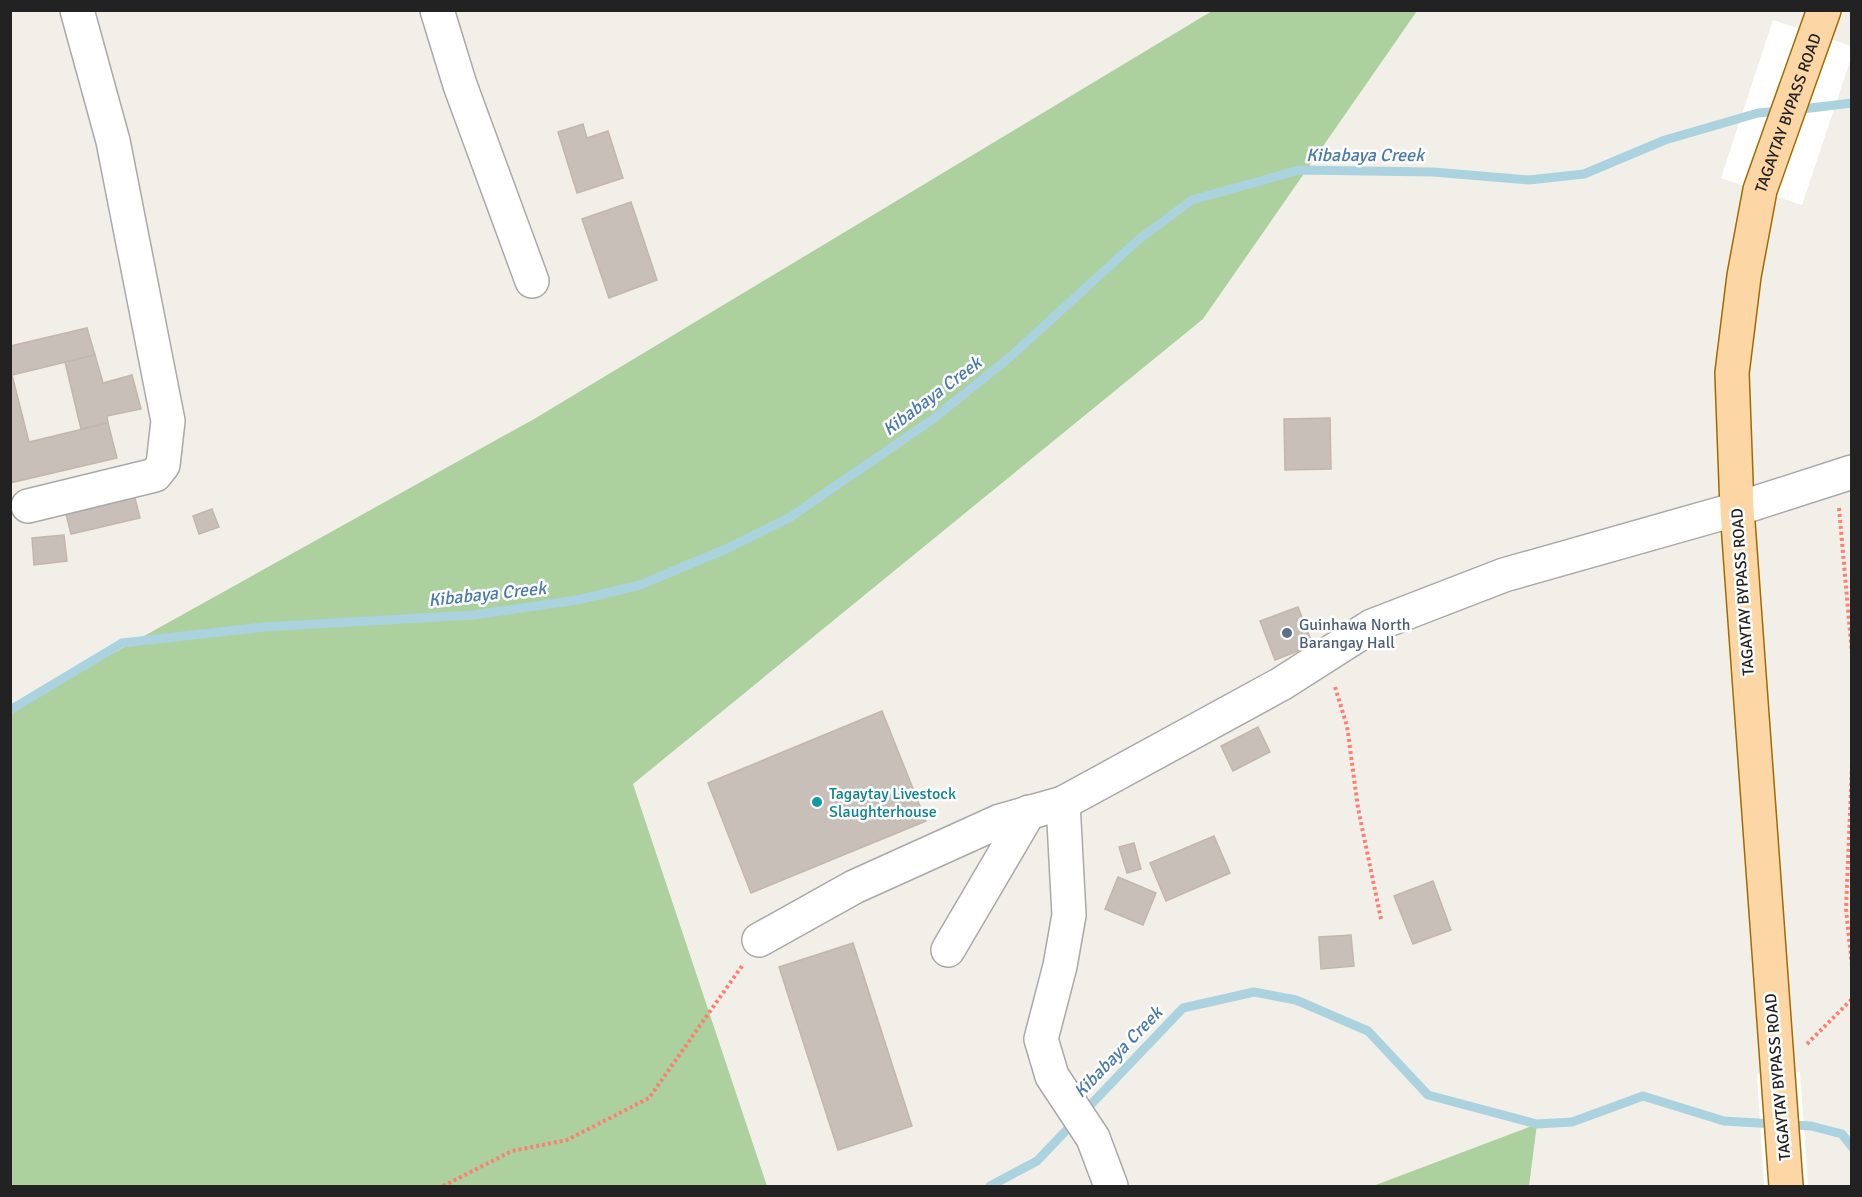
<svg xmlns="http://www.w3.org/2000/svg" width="1862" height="1197" viewBox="0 0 1862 1197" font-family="Signika,sans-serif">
  <rect width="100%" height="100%" fill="#f2efe9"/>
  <g fill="#add19e">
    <path d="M1212 11H1417L1203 319 633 784 767 1186H11V710L534 419Z"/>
    <path d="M1537 1124 1529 1186H1373Z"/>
  </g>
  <g fill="#fff">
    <path d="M1773 20 1851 46V58L1802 205 1721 178Z"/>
    <path d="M1800 1072 1808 1186H1764L1757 1074Z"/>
  </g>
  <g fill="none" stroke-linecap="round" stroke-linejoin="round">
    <g stroke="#aad3df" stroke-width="9">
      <path d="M1794 110 1852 103"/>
      <path d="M10 710 122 643 264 627 474 615 577 600 640 585 726 549 789 518 933 419 1010 357 1138 240 1192 200 1299 170 1433 172 1529 180 1584 174 1665 140 1758 113 1781 111"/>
      <path d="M990 1186 1037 1161 1183 1008 1254 992 1296 1000 1368 1031 1428 1095 1537 1124 1572 1122 1643 1096 1724 1121 1811 1126 1842 1134 1852 1147"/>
    </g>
  </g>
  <g fill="#c7bfb8" stroke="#c4b6ab" stroke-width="1.5">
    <path d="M583 124 587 138 608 131 623 178 577 193 558 132Z"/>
    <path d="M631 202 657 280 609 298 582 219Z"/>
    <path d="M87 328 95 355 12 375 29 442 108 423 117 458 10 483V346Z"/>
    <path d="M95 355 103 383 132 375 141 409 107 416 108 423 81 429 65 362Z"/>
    <path d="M1330 418 1331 469 1285 470 1284 419Z"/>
    <path d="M134 494 140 518 71 534 65 510Z"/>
    <path d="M212 509 219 527 199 534 193 516Z"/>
    <path d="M64 535 67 561 34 565 32 538Z"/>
    <path d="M1298 607 1313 645 1275 660 1260 621Z"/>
    <path d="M882 711 926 821 751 893 708 783Z"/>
    <path d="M1258 727 1270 752 1233 771 1221 746Z"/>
    <path d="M1214 836 1230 873 1166 901 1150 863Z"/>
    <path d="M1134 843 1141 869 1127 873 1119 847Z"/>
    <path d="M1118 877 1156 893 1143 925 1105 909Z"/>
    <path d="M1433 881 1451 930 1413 944 1394 896Z"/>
    <path d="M1351 935 1354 966 1321 969 1319 937Z"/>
    <path d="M853 943 912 1126 838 1150 779 967Z"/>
  </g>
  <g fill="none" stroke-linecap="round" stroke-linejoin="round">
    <defs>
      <g id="minor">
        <path d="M437 10 460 85 532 281"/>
        <path d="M28 506 155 475 163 465 168 421 113 141 77 10"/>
        <path d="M759 940 854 887 1000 821 1063 803"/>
        <path d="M948 950 1029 812"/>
        <path d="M1111 1186 1093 1138 1052 1076 1041 1039 1060 966 1069 915 1063 803 1281 684 1372 626 1504 575 1737 509 1852 472"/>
      </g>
      <g id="major">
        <path id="s1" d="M1786 1186 1737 509 1732 373 1744 276 1760 190 1824 10"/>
      </g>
    </defs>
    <use href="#minor" stroke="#a9a9a9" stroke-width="36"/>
    <use href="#major" stroke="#a06b00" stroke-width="36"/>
    <g stroke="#fa8072" stroke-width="4" stroke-dasharray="3 3" stroke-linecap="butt">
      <path d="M1839 508 1852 654"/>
      <path d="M1335 687 1347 726 1358 808 1381 919"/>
      <path d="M1852 765 1846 909 1852 966"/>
      <path d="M1807 1044 1852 999"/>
      <path d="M443 1186 512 1151 567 1140 649 1098 742 966"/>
    </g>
    <use href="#minor" stroke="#fff" stroke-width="33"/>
    <use href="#major" stroke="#fcd6a4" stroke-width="33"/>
  </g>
  <circle fill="#5c6f8a" stroke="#fff" stroke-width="2" cx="1287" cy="633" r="6"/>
  <circle fill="#0f9aa8" stroke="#fff" stroke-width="2" cx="817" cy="802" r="6"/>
  <g text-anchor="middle" stroke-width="5" stroke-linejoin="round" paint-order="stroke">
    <g font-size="16" fill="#222" stroke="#fff">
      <text dy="6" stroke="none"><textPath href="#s1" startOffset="1082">TAGAYTAY BYPASS ROAD</textPath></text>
      <text transform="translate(1742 592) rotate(-94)" y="6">TAGAYTAY BYPASS ROAD</text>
      <text transform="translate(1777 1077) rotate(-95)" y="6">TAGAYTAY BYPASS ROAD</text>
    </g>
    <g font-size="16" fill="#4e5e75" stroke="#fff" text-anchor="start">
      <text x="1299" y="630">Guinhawa North<tspan x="1299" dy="18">Barangay Hall</tspan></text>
    </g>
    <g font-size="16" fill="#0d838f" stroke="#fff" text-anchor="start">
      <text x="829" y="799">Tagaytay Livestock<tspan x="829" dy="18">Slaughterhouse</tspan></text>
    </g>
    <g font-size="18" font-style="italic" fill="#4a7aab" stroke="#fff">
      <text x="1365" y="161">Kibabaya Creek</text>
      <text transform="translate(932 396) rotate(-37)" y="6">Kibabaya Creek</text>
      <text transform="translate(487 594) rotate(-6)" y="6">Kibabaya Creek</text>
      <text transform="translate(1118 1052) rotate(-46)" y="6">Kibabaya Creek</text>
    </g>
  </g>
  <rect width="1862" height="1197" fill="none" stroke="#222222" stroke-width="24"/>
</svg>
